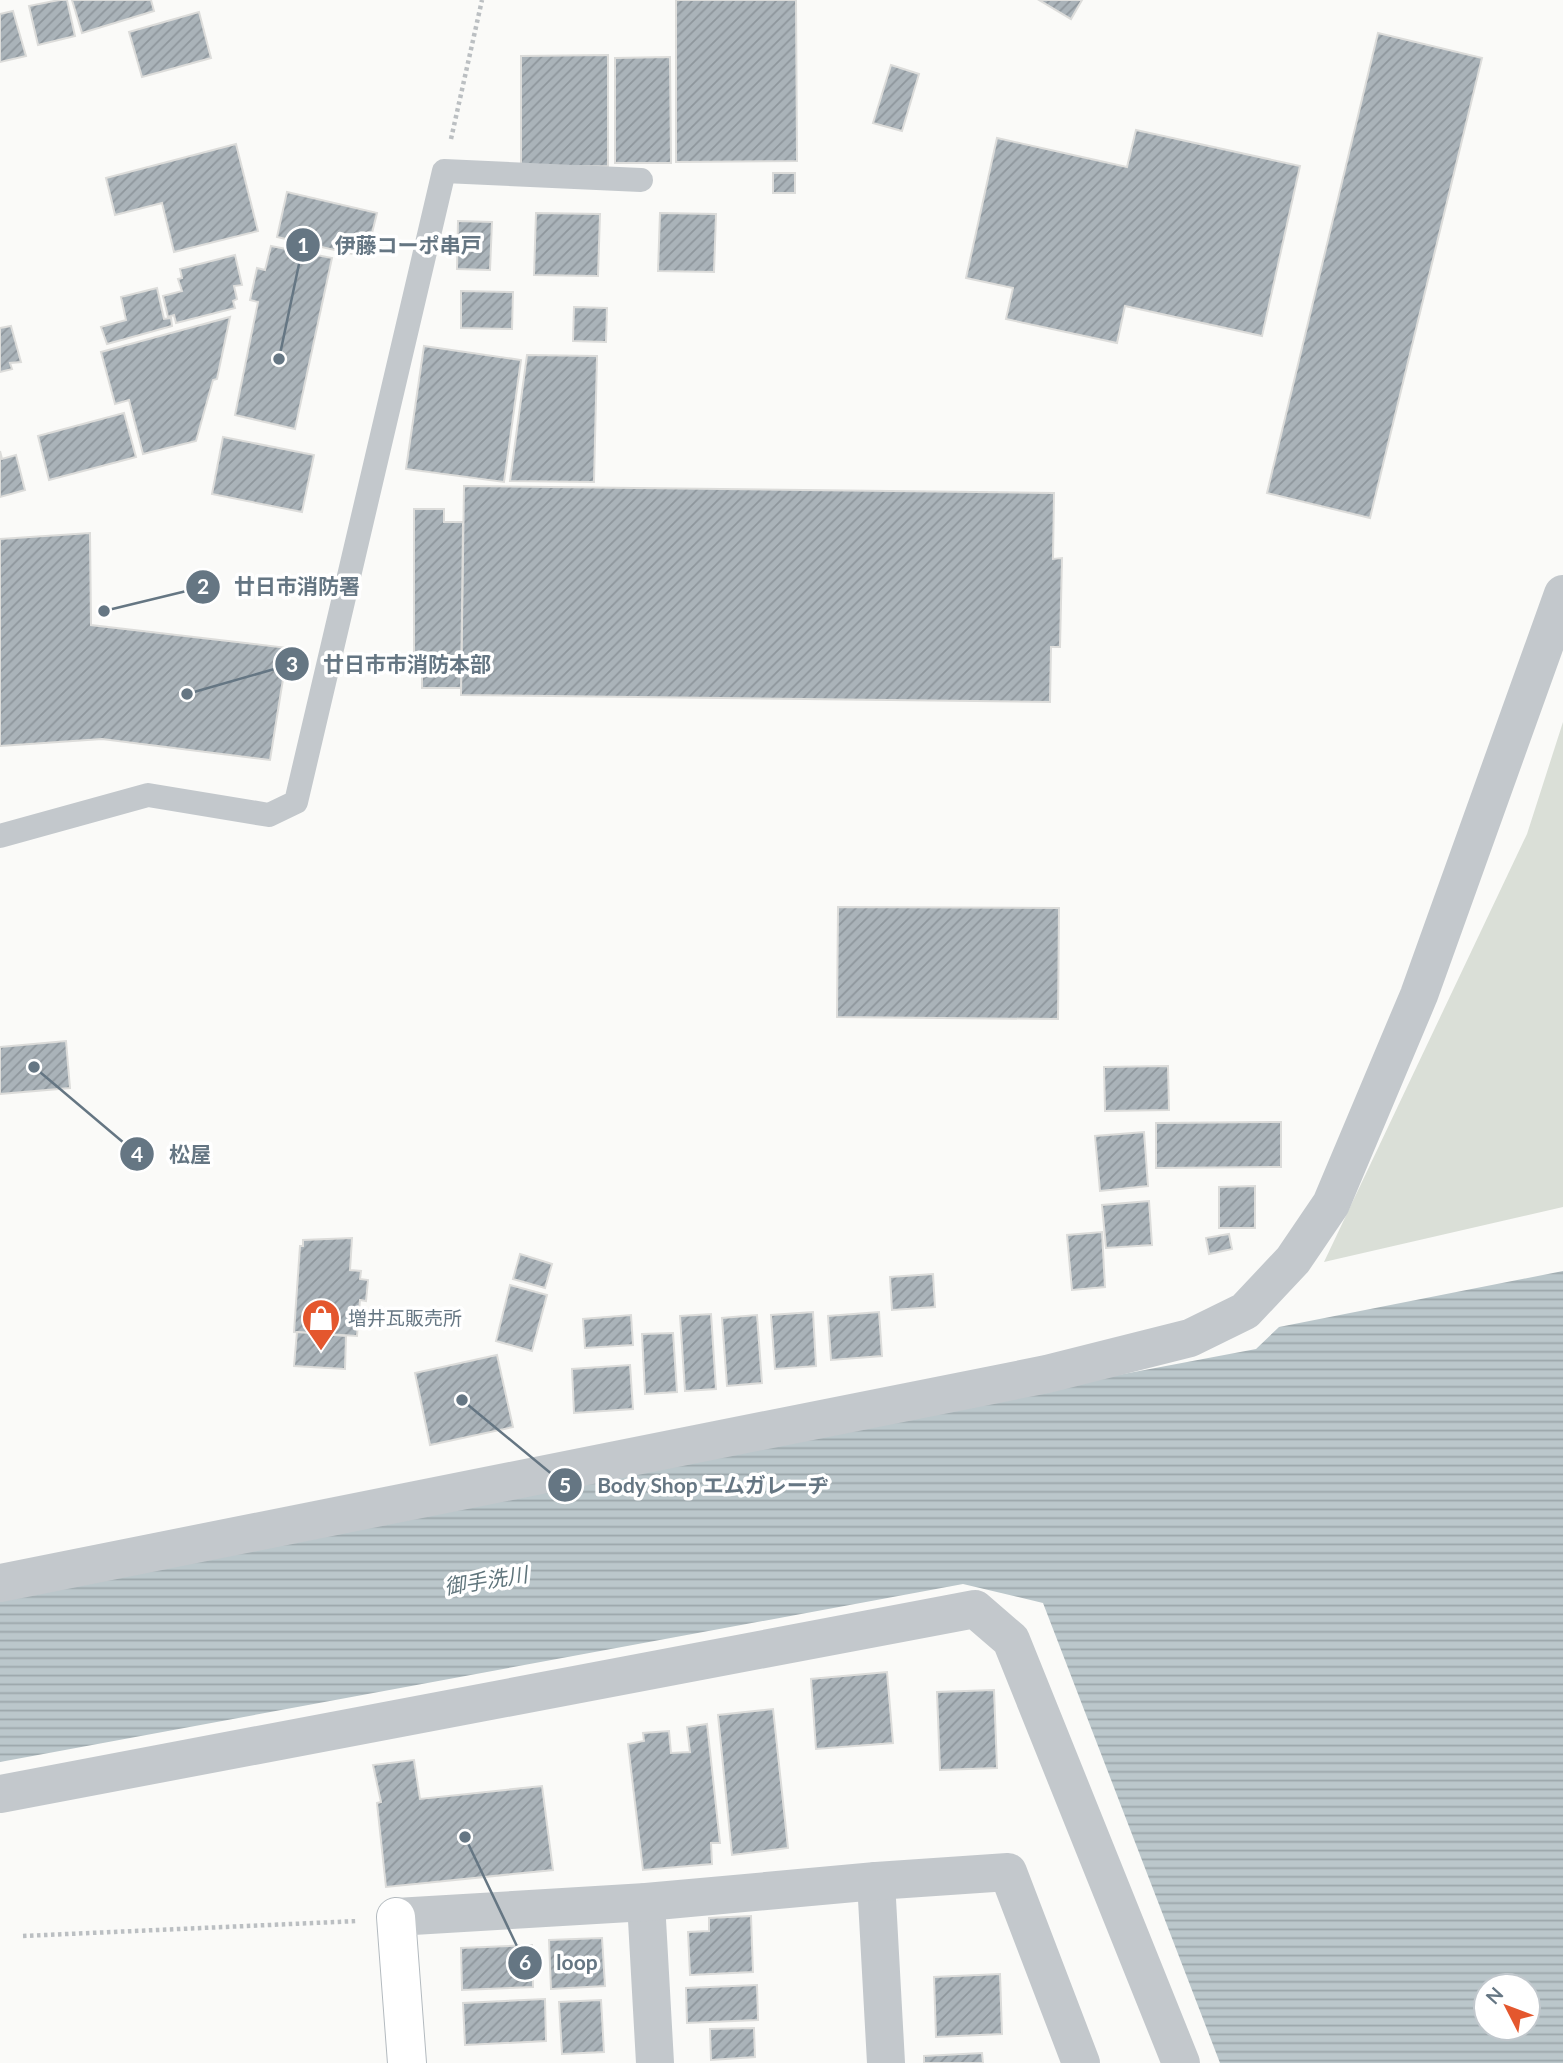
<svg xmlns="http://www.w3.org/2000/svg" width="1563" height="2063" viewBox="0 0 1563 2063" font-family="Lato,'Noto Sans JP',sans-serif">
  <defs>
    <pattern id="water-rules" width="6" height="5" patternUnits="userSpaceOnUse" patternTransform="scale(1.75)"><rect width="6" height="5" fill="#bbc7cb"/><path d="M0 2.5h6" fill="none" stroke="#9ca6aa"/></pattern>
    <pattern id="building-hatch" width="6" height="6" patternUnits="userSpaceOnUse" patternTransform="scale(1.75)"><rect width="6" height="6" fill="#aab3b9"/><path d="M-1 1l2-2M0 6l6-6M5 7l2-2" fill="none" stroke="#8e969c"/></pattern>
  </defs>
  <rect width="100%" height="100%" fill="#fafaf8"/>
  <path fill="#dadfd7" d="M1563 722V1207L1324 1262 1527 834Z"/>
  <path fill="url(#water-rules)" fill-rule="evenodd" d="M1563 1271V2063H1220L1043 1603 963 1584 0 1762V1598L911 1414 1256 1349 1279 1327ZM1486 1986H1528V2028H1486Z"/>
  <g fill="url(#building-hatch)" stroke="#dcdcda" stroke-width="2">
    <path d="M59 0H67L75 36 38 45 29 6Z"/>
    <path d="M72 0H151L154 11 82 33Z"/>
    <path d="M676 0H796L797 161 676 162Z"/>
    <path d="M1039 0H1082L1071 19Z"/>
    <path d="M13 11 26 56 0 62V14Z"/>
    <path d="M199 12 211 58 142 77 129 32Z"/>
    <path d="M1378 33 1482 58 1370 518 1267 493Z"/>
    <path d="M608 55V166L521 167V56Z"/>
    <path d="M670 57 671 163H615V58Z"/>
    <path d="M891 65 919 74 902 131 873 123Z"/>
    <path d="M1136 130 1300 166 1262 336 1125 306 1117 343 1006 319 1013 288 966 278 997 138 1127 167Z"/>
    <path d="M236 144 258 231 174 252 162 203 115 215 106 178Z"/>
    <rect x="773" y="173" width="22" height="20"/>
    <path d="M287 192 377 213 366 257 277 237Z"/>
    <path d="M536 213 600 214 598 276 534 275Z"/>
    <path d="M660 213 716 214 714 272 658 271Z"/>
    <path d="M458 221 492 222 490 270 457 269Z"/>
    <path d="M271 246 332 258 295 429 235 415 258 302 250 300 257 268 265 270Z"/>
    <path d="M235 255 242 285 234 286 237 299 233 301 235 308 176 323 174 315 168 317 163 296 182 291 178 279 182 278 180 269Z"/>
    <path d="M157 288 164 319 171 318 172 326 107 344 101 327 126 320 121 297Z"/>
    <path d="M461 291 513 292 512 329 461 328Z"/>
    <path d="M574 307 607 308 606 342 573 341Z"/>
    <path d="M230 317 217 379 213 380 196 441 143 454 129 400 115 404 101 352Z"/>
    <path d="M11 326 21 362 10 363 12 369 0 372V328Z"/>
    <path d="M424 346 521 360 504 482 406 469Z"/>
    <path d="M527 355 597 356 594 482 510 481Z"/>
    <path d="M124 413 136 457 49 480 38 436Z"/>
    <path d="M223 437 314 455 302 512 212 494Z"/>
    <path d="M0 451 2 459 16 455 25 490 0 497Z"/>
    <path d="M464 486 1054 493 1053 559 1062 558 1060 647H1051L1050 702 461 695Z"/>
    <path d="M414 509H444V522H463L461 688H422V670H414Z"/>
    <path d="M90 533 91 625 288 648 270 760 102 739 0 746V539Z"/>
    <path d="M838 907 1059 908 1058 1019 837 1017Z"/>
    <path d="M66 1041 70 1088 0 1094V1047Z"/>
    <path d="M1168 1066 1169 1110 1105 1111 1104 1067Z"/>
    <path d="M1281 1122V1167L1156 1168V1123Z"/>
    <path d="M1144 1132 1148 1186 1100 1191 1095 1136Z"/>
    <path d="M1255 1186V1228H1219V1187Z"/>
    <path d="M1149 1201 1152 1245 1106 1248 1102 1205Z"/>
    <path d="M1102 1232 1105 1287 1072 1290 1067 1235Z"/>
    <path d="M1229 1234 1232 1249 1209 1254 1206 1238Z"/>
    <path d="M352 1238 350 1270 361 1271 360 1279 368 1280 366 1301 360 1300 357 1336 294 1332 300 1246H303V1240Z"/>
    <path d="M520 1254 552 1264 545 1288 513 1279Z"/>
    <path d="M933 1274 935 1307 892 1310 890 1277Z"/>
    <path d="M510 1285 547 1295 532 1351 496 1341Z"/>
    <path d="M813 1312 816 1366 775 1369 771 1315Z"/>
    <path d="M879 1312 882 1356 831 1360 828 1316Z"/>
    <path d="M711 1314 716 1389 685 1391 680 1316Z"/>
    <path d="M631 1315 633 1345 585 1348 583 1319Z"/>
    <path d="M757 1315 762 1383 727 1386 722 1318Z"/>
    <path d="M297 1332 346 1336 345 1369 294 1366Z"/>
    <path d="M673 1333 677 1392 645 1394 642 1334Z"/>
    <path d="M497 1355 513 1427 430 1445 415 1373Z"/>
    <path d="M630 1365 633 1409 574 1413 572 1369Z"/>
    <path d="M887 1672 893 1743 816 1749 811 1679Z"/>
    <path d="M994 1690 997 1768 940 1770 937 1692Z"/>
    <path d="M773 1709 788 1848 732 1855 718 1715Z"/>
    <path d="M707 1724 720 1843H711L712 1864 643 1870 628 1744 644 1741 643 1733 669 1731 671 1753 690 1752 687 1727Z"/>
    <path d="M414 1760 420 1799 542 1786 553 1870 386 1887 377 1803 381 1802 373 1765Z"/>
    <path d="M751 1916 753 1972 690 1975 688 1932 709 1931V1918Z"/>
    <path d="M602 1938 605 1986 551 1989 549 1940Z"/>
    <path d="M532 1945 533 1987 462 1990 461 1948Z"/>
    <path d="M1000 1974 1002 2034 936 2037 934 1977Z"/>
    <path d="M757 1985 758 2020 687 2023 686 1988Z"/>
    <path d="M545 1999 546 2041 465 2045 463 2003Z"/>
    <path d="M601 2000 604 2052 562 2054 559 2002Z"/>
    <path d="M754 2028 755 2057 711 2060 710 2029Z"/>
    <path d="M982 2053 983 2063H924V2056Z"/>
  </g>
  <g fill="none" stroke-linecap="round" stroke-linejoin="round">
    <defs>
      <path id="secondary" d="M396 1917 407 2063"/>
    </defs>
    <use href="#secondary" stroke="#b3babf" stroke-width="40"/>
    <g stroke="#bbbfc2" stroke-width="4.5" stroke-dasharray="3.5 3.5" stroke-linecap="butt">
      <path d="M451 139 482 0"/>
      <path d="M23 1936 358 1921"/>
    </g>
    <path stroke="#c3c8cc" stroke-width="24" d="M0 836 148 795 269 815 296 802 444 171 641 180"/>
    <g stroke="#c3c8cc" stroke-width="38">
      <path d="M0 1583 1047 1374 1190 1338 1245 1311 1293 1260 1331 1204 1419 995 1563 594"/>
      <path d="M0 1794 975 1609 1011 1640 1181 2063"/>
      <path d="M876 1881 886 2063"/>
      <path d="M646 1902 655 2063"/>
      <path d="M396 1917 646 1902 876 1881 1008 1872 1081 2063"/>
    </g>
    <use href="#secondary" stroke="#fff" stroke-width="38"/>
  </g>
  <defs>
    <symbol id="shop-pin" viewBox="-11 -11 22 30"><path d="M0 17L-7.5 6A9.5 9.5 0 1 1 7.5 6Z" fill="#e4572e" stroke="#fff"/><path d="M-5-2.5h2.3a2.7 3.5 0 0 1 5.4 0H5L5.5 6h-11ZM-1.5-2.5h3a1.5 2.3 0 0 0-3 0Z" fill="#fff"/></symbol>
  </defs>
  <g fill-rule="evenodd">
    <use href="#shop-pin" x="299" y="1296" width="44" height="60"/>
  </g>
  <g text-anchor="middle" stroke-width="7" stroke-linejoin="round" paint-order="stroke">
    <g font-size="19" fill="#657683" stroke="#fff" text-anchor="start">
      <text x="348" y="1325">増井瓦販売所</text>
    </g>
    <g font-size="21" font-style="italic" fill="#60757c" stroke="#fff">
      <text transform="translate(486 1581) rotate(-9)" y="7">御手洗川</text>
    </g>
  </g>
  <path fill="none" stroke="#657683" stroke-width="2.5" d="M279 359L303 245M104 611L203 587M187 694L292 664M34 1067L137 1154M462 1400L565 1485M465 1837L525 1963"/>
  <g fill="#657683" stroke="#fff" stroke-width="2.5">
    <circle cx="279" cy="359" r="7"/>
    <circle cx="104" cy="611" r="7"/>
    <circle cx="187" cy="694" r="7"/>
    <circle cx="34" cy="1067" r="7"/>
    <circle cx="462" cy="1400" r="7"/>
    <circle cx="465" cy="1837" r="7"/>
    <circle cx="303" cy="245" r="18"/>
    <circle cx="203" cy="587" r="18"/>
    <circle cx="292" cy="664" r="18"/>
    <circle cx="137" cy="1154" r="18"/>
    <circle cx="565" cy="1485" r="18"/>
    <circle cx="525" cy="1963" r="18"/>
  </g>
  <g font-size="21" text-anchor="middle" font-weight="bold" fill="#fff">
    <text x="303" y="253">1</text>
    <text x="203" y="594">2</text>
    <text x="292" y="672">3</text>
    <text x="137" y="1162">4</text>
    <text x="565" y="1493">5</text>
    <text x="525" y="1970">6</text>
  </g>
  <g font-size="21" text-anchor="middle" font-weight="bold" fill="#657683" stroke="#fff" stroke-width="7" stroke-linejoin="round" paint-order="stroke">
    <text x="408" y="253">伊藤コーポ串戸</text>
    <text x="297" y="594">廿日市消防署</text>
    <text x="407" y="672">廿日市市消防本部</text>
    <text x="190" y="1162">松屋</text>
    <text x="713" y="1493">Body Shop エムガレーヂ</text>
    <text x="577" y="1970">loop</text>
  </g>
  <g transform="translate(1507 2007) rotate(312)"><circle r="33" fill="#ffffff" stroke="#c1c8cd" stroke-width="2"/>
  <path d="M0-5L12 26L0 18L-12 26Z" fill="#e4572e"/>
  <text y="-10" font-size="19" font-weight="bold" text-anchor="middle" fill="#657683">N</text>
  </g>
</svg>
